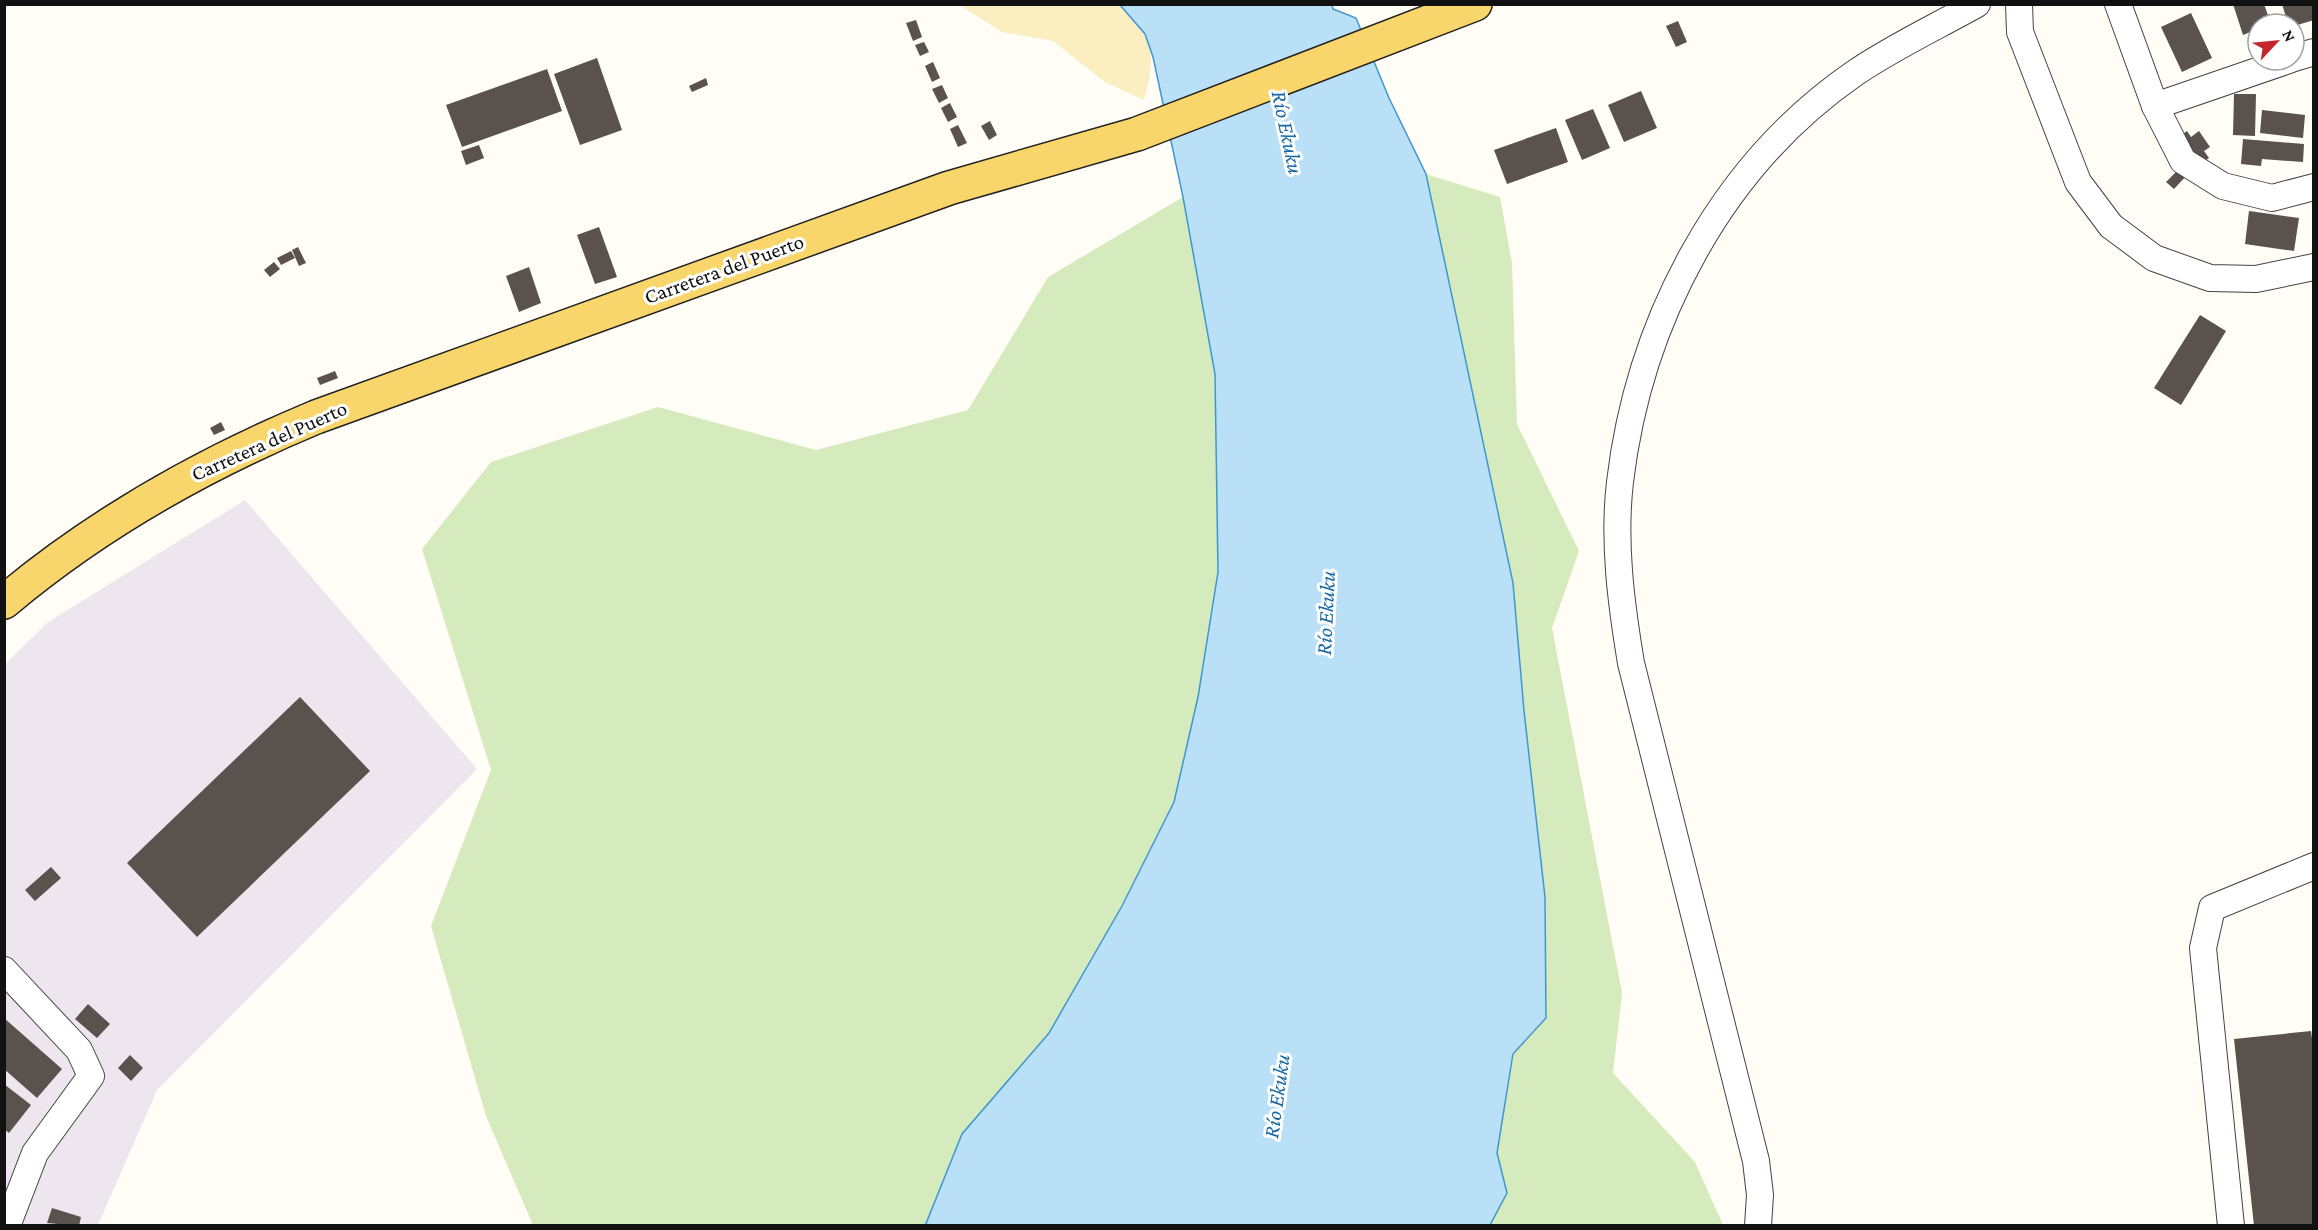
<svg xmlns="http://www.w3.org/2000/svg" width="2318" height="1230" viewBox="0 0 2318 1230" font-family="'Crimson Pro',serif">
  <rect width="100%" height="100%" fill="#fffdf5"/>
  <path fill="#eee6ef" d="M245 500 477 769 157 1090 98 1225 5 1226V664L48 622Z"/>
  <g fill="#d5ebbd">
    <path d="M1426 174 1500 197 1512 263 1517 424 1579 551 1552 628 1622 993 1613 1073 1695 1162 1723 1225H1490L1507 1193 1497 1153 1514 1054 1546 1018 1513 583Z"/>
    <path d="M1183 197 1215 374 1218 572 1198 697 1174 802 1122 906 1049 1033 962 1134 925 1225H533L486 1116 431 926 491 770 422 549 491 462 658 407 816 450 968 410 1048 277Z"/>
  </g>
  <path fill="#fbeec1" d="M959 5H1120C1153 38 1157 55 1144 100L1105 82 1053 41 1002 32Z"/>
  <path fill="#b9e0f7" stroke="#3f96cf" stroke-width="1.5" d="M1120 5H1332L1333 9 1356 18 1389 98 1426 174 1513 583 1524 711 1545 897 1546 1018 1513 1054 1497 1153 1507 1193 1490 1225 925 1226 962 1134 1049 1033 1122 906 1174 802 1198 697 1218 572 1215 374 1183 197 1153 57 1145 34Z"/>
  <g fill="#5a524d">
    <path d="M2233 4H2264L2271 24H2258V29L2243 35Z"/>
    <path d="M2282 4H2314V20L2294 26 2288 24Z"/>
    <path d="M2191 13 2212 58 2182 72 2161 27Z"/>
    <path d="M916 20 922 37 913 41 906 23Z"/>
    <path d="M1678 21 1687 42 1676 47 1666 26Z"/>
    <path d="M924 42 929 52 920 56 915 45Z"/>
    <path d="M597 58 622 130 580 145 554 74Z"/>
    <path d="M933 62 940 78 932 82 925 66Z"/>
    <path d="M547 69 562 111 462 147 446 105Z"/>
    <path d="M706 78 708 85 692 92 689 86Z"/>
    <path d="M942 85 948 98 939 103 932 89Z"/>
    <path d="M1641 91 1657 128 1624 142 1608 105Z"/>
    <path d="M2234 94H2256L2255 136 2233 135Z"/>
    <path d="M950 103 957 117 948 122 941 108Z"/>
    <path d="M1593 109 1610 148 1582 160 1565 120Z"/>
    <path d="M2262 110 2305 115 2303 138 2260 133Z"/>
    <path d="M990 121 997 135 989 140 981 126Z"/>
    <path d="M958 125 967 143 958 147 950 129Z"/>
    <path d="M1556 128 1568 162 1507 184 1494 150Z"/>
    <path d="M2187 131 2191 137 2199 131 2210 147 2204 151 2209 158 2200 164 2180 136Z"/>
    <path d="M2243 139 2304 144 2303 162 2262 159 2261 166 2241 164Z"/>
    <path d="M479 145 484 158 466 165 461 151Z"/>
    <path d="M2180 168 2187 175 2174 189 2166 182Z"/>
    <path d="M2249 211 2299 218 2294 251 2245 244Z"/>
    <path d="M599 227 617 277 595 284 577 235Z"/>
    <path d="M298 247 306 263 299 266 292 250Z"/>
    <path d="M291 251 295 258 281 265 277 258Z"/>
    <path d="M274 262 280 269 270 277 264 270Z"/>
    <path d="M529 267 541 303 519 312 506 276Z"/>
    <path d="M2200 315 2226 331 2181 405 2154 388Z"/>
    <path d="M335 371 338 378 320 385 317 378Z"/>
    <path d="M221 422 225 430 214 435 210 428Z"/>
    <path d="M300 697 370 771 197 937 127 863Z"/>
    <path d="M51 867 61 878 35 901 25 890Z"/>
    <path d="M88 1004 110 1024 97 1038 75 1019Z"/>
    <path d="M4 1018 62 1069 37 1098 4 1069Z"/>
    <path d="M2311 1031 2314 1052V1226H2254L2234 1039Z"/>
    <path d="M130 1055 143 1068 131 1081 118 1068Z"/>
    <path d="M4 1084 31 1105 9 1133 4 1129Z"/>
    <path d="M52 1208 81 1217 79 1226 47 1223Z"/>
  </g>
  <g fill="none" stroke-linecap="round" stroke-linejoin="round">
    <defs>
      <g id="minor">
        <path d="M2019 4 2020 32 2078 182 2111 226 2154 258 2210 278 2256 279 2314 267"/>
        <path d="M2118 4 2155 106 2183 161 2223 186 2272 198 2314 187"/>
        <path d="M2294 58 2314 52"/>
        <path d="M2155 106 2289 60"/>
        <path d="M4 970 79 1050 91 1076 35 1153 7 1226"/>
        <path d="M1758 1226 1760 1195 1756 1161 1631 663C1621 603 1613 542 1620 482 1639 322 1720 166 1855 73 1893 47 1936 27 1977 4"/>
        <path d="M2231 1226 2203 948 2212 908 2314 866"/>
      </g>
      <path id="major" d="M4 602C98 523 203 464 316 417L949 188 1137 134 1475 4"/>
    </defs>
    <use href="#minor" stroke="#444" stroke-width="28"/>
    <use href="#major" stroke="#222" stroke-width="36"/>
    <use href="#minor" stroke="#fff" stroke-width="26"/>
    <use href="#major" stroke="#f9d66b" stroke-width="33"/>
  </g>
  <g text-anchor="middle" stroke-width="6" stroke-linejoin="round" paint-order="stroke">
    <g font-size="21" fill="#111" stroke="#fff">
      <text transform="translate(724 269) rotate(-20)" y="7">Carretera del Puerto</text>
      <text transform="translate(269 441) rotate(-24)" y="7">Carretera del Puerto</text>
    </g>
    <g font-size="22" font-style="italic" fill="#1768a6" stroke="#fff">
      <text transform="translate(1288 132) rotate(78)" y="8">Río Ekuku</text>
      <text transform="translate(1325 613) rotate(-87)" y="8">Río Ekuku</text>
      <text transform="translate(1276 1096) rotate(-82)" y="8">Río Ekuku</text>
    </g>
  </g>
  <rect width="2318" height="1230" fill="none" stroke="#111111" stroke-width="12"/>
  <g transform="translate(2276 42) rotate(64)"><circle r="28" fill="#ffffff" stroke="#a0a0a0" stroke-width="1.5"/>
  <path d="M0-4.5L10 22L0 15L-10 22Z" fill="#c4262e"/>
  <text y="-9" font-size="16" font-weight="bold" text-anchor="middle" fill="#111111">N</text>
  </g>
</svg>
